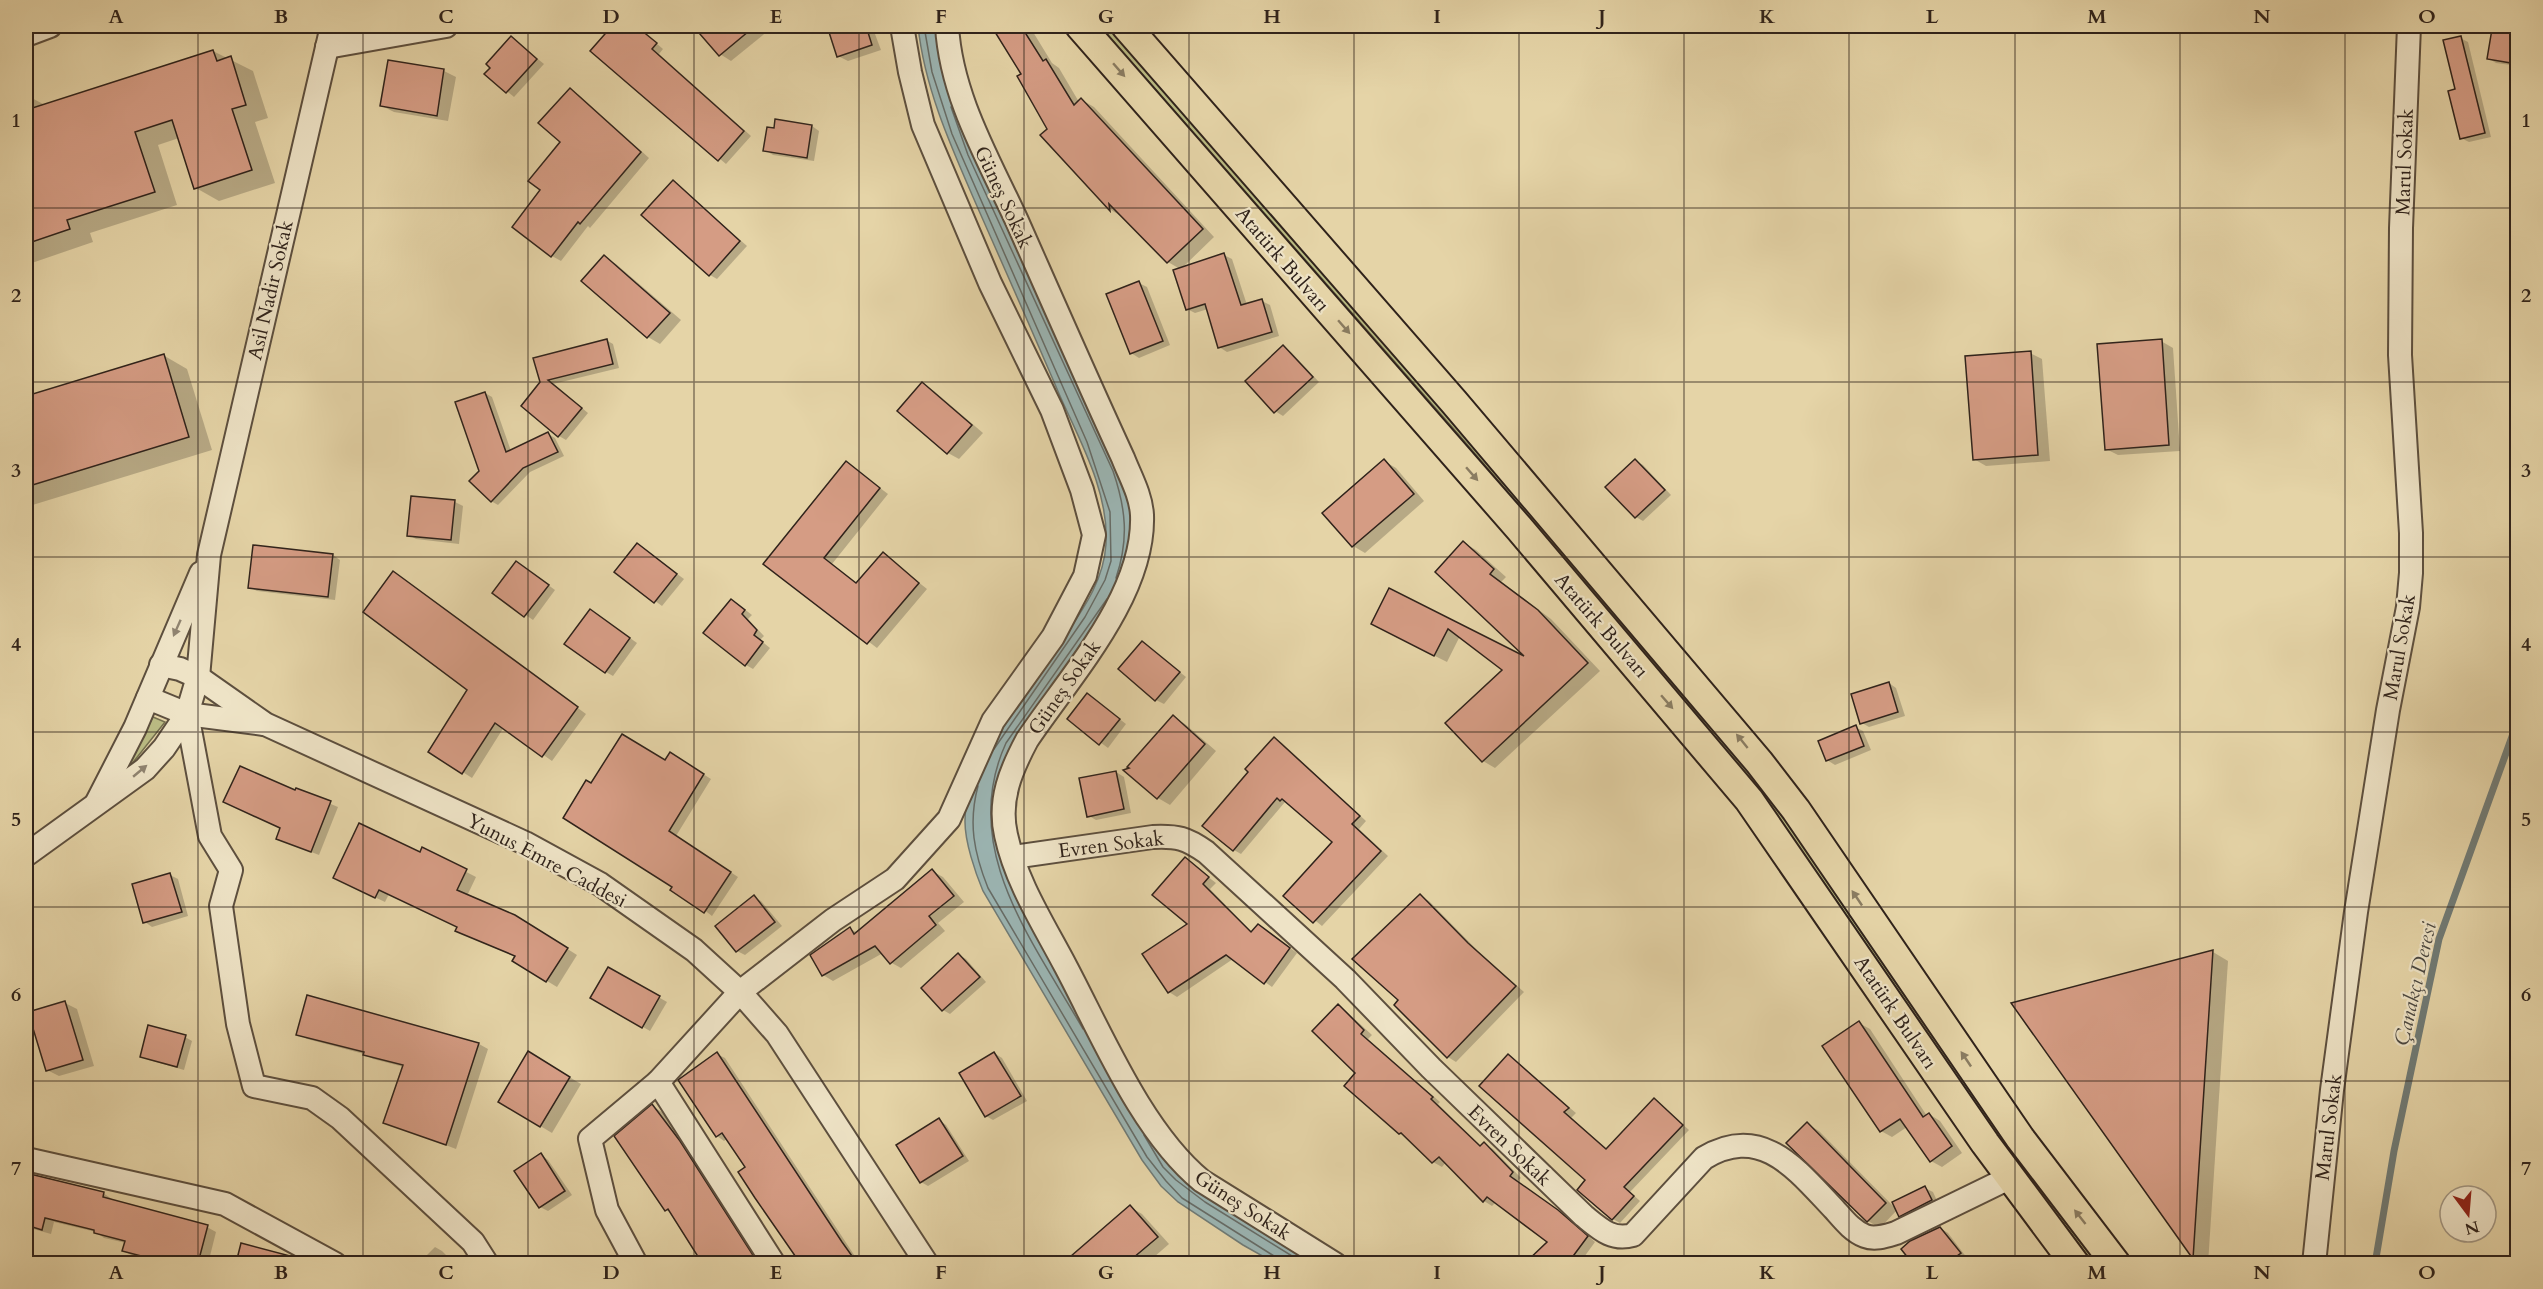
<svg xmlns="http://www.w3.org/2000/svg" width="2543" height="1289" viewBox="0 0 2543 1289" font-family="Cardo,serif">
  <rect width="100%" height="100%" fill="#e5d4a7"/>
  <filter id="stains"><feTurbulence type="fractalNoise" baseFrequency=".00333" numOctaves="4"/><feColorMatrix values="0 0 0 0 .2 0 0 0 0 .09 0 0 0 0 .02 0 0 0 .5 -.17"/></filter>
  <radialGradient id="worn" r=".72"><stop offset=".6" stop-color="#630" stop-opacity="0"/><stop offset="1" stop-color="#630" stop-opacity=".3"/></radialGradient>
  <g fill="#babb83" stroke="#756f4f" stroke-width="1.5">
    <path d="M1100 26H1108L1369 323 1724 740 1810 853 2101 1263H2093L1998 1137 1804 854 1687 701 1460 436Z"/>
    <path d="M153 717 165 722 123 775Z"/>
  </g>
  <path fill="#9bb5b3" stroke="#707b76" stroke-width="1.5" d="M918 26H940L1119 469 1128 496 1132 521 1130 543 1117 594 1012 746 1008 876 1020 907 1167 1163 1180 1175 1317 1263H1275L1243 1245 1178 1202 1161 1186 1142 1160 983 891C975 872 965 842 965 822 964 762 1033 682 1067 633 1086 605 1104 578 1106 544 1109 492 1080 441 1060 396 1034 335 1007 274 980 213 954 153 925 92 918 26Z"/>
  <g fill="#0003">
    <path d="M614 26H636L663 49 659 54 751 136 726 164 592 51Z"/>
    <path d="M695 26H774L731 61 720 54Z"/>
    <path d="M828 26H872L881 50 848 61 838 56Z"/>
    <path d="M1008 26 1030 27 1052 63 1059 68 1079 102 1082 100 1094 107 1214 237 1182 268 1224 255 1232 259 1247 305 1262 301 1270 305 1279 336 1227 352 1219 347 1208 309 1195 313 1187 309 1180 269 1168 262 1124 218 1111 210 1043 135 1049 129 1023 74 997 32Z"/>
    <path d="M2493 31 2518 35V66L2496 63 2488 58Z"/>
    <path d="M512 38 544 64 514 97 486 74Z"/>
    <path d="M2460 38 2468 42 2491 137 2469 142 2461 138 2457 90Z"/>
    <path d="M213 51 253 71 268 118 255 122 275 183 219 201 196 188 179 138 158 145 177 205 90 233 93 242 26 265V95L45 105Z"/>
    <path d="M390 62 444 71 456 77 448 121 394 112 382 106Z"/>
    <path d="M570 90 579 95 649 158 590 228 588 226 561 261 552 256 542 190 562 142Z"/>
    <path d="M812 126 819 131 814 161 773 155 765 150 775 130Z"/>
    <path d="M2518 140V154L2511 149Z"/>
    <path d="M680 187 747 246 717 279 710 275Z"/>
    <path d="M604 257 616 264 681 320 660 344 648 337 584 280Z"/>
    <path d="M1139 283 1147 287 1170 345 1139 358 1131 353Z"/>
    <path d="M606 340 613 344 619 368 553 384 588 413 566 440 559 436 542 382Z"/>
    <path d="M2161 341 2173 348 2180 451 2118 455 2106 449Z"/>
    <path d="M1284 347 1291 352 1319 382 1283 416 1275 411Z"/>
    <path d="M2030 353 2042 359 2050 461 1986 466 1974 459Z"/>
    <path d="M163 355 187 369 212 450 26 507V398Z"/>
    <path d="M923 384 934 391 983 433 959 459 948 453Z"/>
    <path d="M485 393 492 397 511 451 548 434 555 438 564 456 530 472 498 505 491 501 481 471Z"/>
    <path d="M1384 461 1396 468 1424 501 1365 553 1353 546 1324 513Z"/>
    <path d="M1636 461 1643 465 1671 495 1643 521 1636 517Z"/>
    <path d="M847 463 888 494 832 564 857 584 883 554 927 589 877 648 765 563Z"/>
    <path d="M413 498 455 502 463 506 459 544 416 539 409 535Z"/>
    <path d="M1464 543 1476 550 1506 577 1501 582 1551 619 1600 671 1495 768 1483 761 1504 670 1460 636 1447 662 1385 631 1390 590 1531 660Z"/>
    <path d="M637 545 684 579 662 606 616 572Z"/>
    <path d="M333 555 340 560 335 600 257 591 249 587Z"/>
    <path d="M524 567 555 590 533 620 494 593Z"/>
    <path d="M402 579 586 714 552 761 504 727 472 778 430 751 469 689Z"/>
    <path d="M739 605 752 615 748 619 764 636 760 640 770 648 753 669 746 665Z"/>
    <path d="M598 615 637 643 613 676 606 672Z"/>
    <path d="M1143 643 1186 677 1164 704 1156 700Z"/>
    <path d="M1889 683 1896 688 1905 716 1869 727 1862 723Z"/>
    <path d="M1095 700 1126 724 1108 748 1069 719Z"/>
    <path d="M1173 717 1185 724 1216 751 1170 805 1158 798 1126 770 1133 769Z"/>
    <path d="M1855 727 1863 731 1871 750 1835 765 1827 760Z"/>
    <path d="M1275 738 1282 743 1366 821 1359 829 1388 856 1322 926 1285 896 1334 842 1290 803 1285 802 1241 854 1234 850 1250 772Z"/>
    <path d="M671 754 711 779 676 836 738 877 712 916 674 887 592 785 666 762Z"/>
    <path d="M1116 772 1124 777 1131 813 1096 820 1089 816Z"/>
    <path d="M297 790 338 807 319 855 286 842Z"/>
    <path d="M422 849 476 877 467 896 525 922 577 955 557 987 514 961 516 957 467 936 458 927 389 894 385 902 345 883 420 854Z"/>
    <path d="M1185 859 1216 883 1210 889 1253 933 1266 930 1297 953 1272 987 1233 959 1177 997 1169 992 1144 954 1189 924Z"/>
    <path d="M932 871 943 877 964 902 938 923 945 931 901 968 890 962 883 953 833 981 823 975 850 929 858 933Z"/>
    <path d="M170 875 178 879 188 916 152 927 145 922Z"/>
    <path d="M1420 896 1429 901 1477 950 1524 992 1456 1062 1448 1057 1400 1000Z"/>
    <path d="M754 897 761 901 782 926 745 955 737 951 717 926Z"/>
    <path d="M2213 952 2228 961 2208 1264H2203L2194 1258 2014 1004Z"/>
    <path d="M959 955 966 959 986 982 950 1014 943 1010Z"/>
    <path d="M609 969 667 1002 650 1031 592 997Z"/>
    <path d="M308 996 479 1044 488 1049 456 1149 385 1122 404 1067 373 1059 364 1054 307 1039 298 1034Z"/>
    <path d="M65 1003 77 1009 94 1066 59 1076 47 1070Z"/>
    <path d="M1338 1006 1346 1011 1372 1035 1368 1039 1440 1102 1438 1104 1482 1147 1484 1144 1493 1149 1521 1178 1517 1181 1567 1217 1595 1242 1579 1264H1527L1549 1242 1496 1202 1492 1206 1484 1201 1446 1162 1442 1167 1433 1162 1408 1138 1400 1133 1357 1073Z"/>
    <path d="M1859 1023 1870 1029 1927 1116 1929 1114 1940 1121 1962 1153 1942 1167 1931 1161 1907 1127 1892 1137 1881 1131Z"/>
    <path d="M185 1037 192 1041 184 1070 149 1060 141 1056Z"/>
    <path d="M529 1053 581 1084 552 1133 500 1102Z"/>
    <path d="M994 1053 1002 1058 1027 1101 993 1120 986 1116Z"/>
    <path d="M717 1054 725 1058 860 1264H801L740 1172 747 1167 728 1138 724 1141 717 1136Z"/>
    <path d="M1508 1056 1576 1113 1571 1118 1607 1149 1655 1100 1689 1130 1630 1192 1640 1201 1620 1223 1613 1219Z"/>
    <path d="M652 1106 662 1112 690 1149 763 1264H704L672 1213 666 1210Z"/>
    <path d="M939 1120 946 1125 969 1161 928 1186 921 1182Z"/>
    <path d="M1807 1124 1819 1131 1897 1210 1925 1188 1933 1192 1939 1205 1907 1220 1900 1216 1897 1210 1880 1228 1868 1221Z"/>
    <path d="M541 1155 548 1160 572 1195 548 1211 540 1207Z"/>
    <path d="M26 1174 103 1193 112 1199V1201L207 1227 216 1232 208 1264H162L133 1256 124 1251 126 1243 104 1238 96 1232 54 1222 51 1234 26 1227Z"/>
    <path d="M1130 1207 1142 1214 1169 1244 1146 1264H1081L1075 1256Z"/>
    <path d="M1940 1228 1948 1233 1967 1258 1960 1264H1914L1903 1250Z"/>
    <path d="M242 1245 290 1261 289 1264H237Z"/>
    <path d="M435 1247 442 1251 455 1264H418Z"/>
  </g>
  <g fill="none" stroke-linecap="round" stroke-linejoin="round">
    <g stroke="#666c67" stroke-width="1.5">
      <path d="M924 26 932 72 952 134 1087 442 1110 512 1111 561 1105 580 1085 617 994 749"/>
      <path d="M951 107 968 155 1113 471C1126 509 1129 539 1116 578"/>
      <path d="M978 786C968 823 974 853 988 888L1147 1157 1166 1181 1182 1198 1274 1256 1277 1264"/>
      <path d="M1083 1029C1033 941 958 848 1006 743L1107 599"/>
      <path d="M1144 1135 1163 1167 1176 1180 1205 1202 1305 1264"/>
    </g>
    <path stroke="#707b76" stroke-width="7" d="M2375 1264 2394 1151 2439 939 2518 720"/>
  </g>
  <g fill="#d59c84" stroke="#30231b" stroke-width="1.5">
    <path d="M612 26H636L657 43 652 49 744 131 718 161 590 51Z"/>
    <path d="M693 26H755L719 56Z"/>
    <path d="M827 26H866L872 45 837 57Z"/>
    <path d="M1005 26H1021L1043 61 1046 59 1074 105 1081 98 1203 229 1167 263 1109 204 1110 211 1040 135 1047 129 1017 76 1021 74 995 32Z"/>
    <path d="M2492 29 2517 33V64L2487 59Z"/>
    <path d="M511 36 537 59 506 93 484 74 490 68 486 64Z"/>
    <path d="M2461 36 2485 133 2460 139 2448 91 2455 89 2443 40Z"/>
    <path d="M213 50 217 61 231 56 246 105 232 109 252 170 194 189 172 120 135 132 155 192 67 220 70 229 26 244V110Z"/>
    <path d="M388 60 444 69 437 116 380 106Z"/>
    <path d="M570 88 641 152 580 224 578 222 551 257 512 227 540 190 528 181 560 142 538 123Z"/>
    <path d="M775 119 812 125 807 158 763 151 767 127 774 128Z"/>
    <path d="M673 180 740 241 709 276 641 215Z"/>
    <path d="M1224 253 1241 305 1262 299 1272 332 1218 348 1205 304 1186 310 1173 270Z"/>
    <path d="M604 255 670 313 647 338 581 281Z"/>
    <path d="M1139 281 1163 341 1130 354 1106 294Z"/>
    <path d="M607 339 613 364 548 380 582 408 558 437 521 406 540 382 533 358Z"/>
    <path d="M2162 339 2169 445 2105 450 2097 344Z"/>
    <path d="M1283 345 1313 377 1274 413 1245 381Z"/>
    <path d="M2031 351 2038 455 1973 460 1965 356Z"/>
    <path d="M164 354 189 437 26 487V396Z"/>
    <path d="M922 382 972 425 947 454 897 411Z"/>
    <path d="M485 392 506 452 548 432 558 452 523 468 491 502 469 481 479 471 455 402Z"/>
    <path d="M1384 459 1414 494 1352 547 1322 513Z"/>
    <path d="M1635 459 1665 490 1635 518 1605 487Z"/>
    <path d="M846 461 880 488 824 558 856 583 883 552 919 583 867 644 763 564Z"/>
    <path d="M411 496 455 500 451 540 407 536Z"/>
    <path d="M1463 541 1494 569 1490 574 1538 610 1588 663 1482 762 1445 723 1502 670 1448 629 1434 656 1371 624 1389 588 1524 656 1435 572Z"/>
    <path d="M637 543 677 574 654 603 614 572Z"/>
    <path d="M253 545 333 554 328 597 248 588Z"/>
    <path d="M516 561 549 585 524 617 492 593Z"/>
    <path d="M393 571 578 707 542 757 495 723 462 774 428 752 467 690 363 612Z"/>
    <path d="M731 599 745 610 742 614 757 630 754 635 763 642 745 666 703 633Z"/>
    <path d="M590 609 630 638 605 673 564 644Z"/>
    <path d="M1142 641 1180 672 1155 701 1118 669Z"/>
    <path d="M1889 682 1898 712 1860 724 1851 694Z"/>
    <path d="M1087 693 1120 719 1099 745 1067 719Z"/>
    <path d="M1173 715 1205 744 1157 799 1123 770 1129 768 1127 767Z"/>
    <path d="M1856 725 1864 746 1826 761 1818 741Z"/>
    <path d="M622 734 665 760 670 752 704 774 669 831 731 872 704 913 670 890 672 887 563 818 586 780 591 783Z"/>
    <path d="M1274 737 1360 816 1352 824 1381 851 1313 923 1283 896 1332 842 1282 799 1280 801 1277 798 1233 851 1202 826 1248 772 1245 769Z"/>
    <path d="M240 766 295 790 296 788 331 801 311 852 276 839 280 828 223 802Z"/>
    <path d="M1116 771 1124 809 1087 817 1079 778Z"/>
    <path d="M359 823 420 852 422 847 467 869 457 890 515 915 568 948 546 982 512 961 515 956 455 931 457 927 379 890 375 898 333 878Z"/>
    <path d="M1185 857 1209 877 1203 884 1251 932 1258 924 1290 948 1264 984 1226 955 1168 993 1142 954 1187 924 1152 895Z"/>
    <path d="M932 869 954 896 929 916 936 925 890 964 875 946 822 976 810 955 850 927 854 934Z"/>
    <path d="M170 873 182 912 143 923 132 884Z"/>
    <path d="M1420 894 1468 943 1516 986 1447 1058 1394 1005 1398 1000 1352 959Z"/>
    <path d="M754 895 775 922 736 952 715 926Z"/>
    <path d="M2213 950 2193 1259 2011 1003Z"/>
    <path d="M958 953 980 977 942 1011 921 988Z"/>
    <path d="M608 967 660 996 642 1028 590 998Z"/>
    <path d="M307 995 479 1043 446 1145 383 1123 403 1065 363 1055 364 1052 296 1035Z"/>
    <path d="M65 1001 83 1060 46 1071 28 1012Z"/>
    <path d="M1338 1004 1364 1030 1361 1034 1433 1097 1431 1099 1480 1146 1484 1142 1513 1172 1510 1176 1558 1210 1588 1236 1568 1263H1525L1547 1242 1487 1197 1483 1202 1439 1157 1432 1163 1401 1133 1399 1134 1344 1086 1355 1073 1312 1031Z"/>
    <path d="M1859 1021 1923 1117 1929 1113 1952 1146 1930 1162 1900 1119 1880 1132 1822 1046Z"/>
    <path d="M148 1025 186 1035 177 1067 140 1057Z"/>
    <path d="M528 1051 570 1077 540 1127 498 1102Z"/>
    <path d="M717 1052 842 1242 857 1263H800L755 1198 738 1172 745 1167 722 1133 716 1137 678 1080Z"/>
    <path d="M994 1052 1021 1096 985 1117 959 1073Z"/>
    <path d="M1508 1054 1569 1108 1564 1112 1606 1149 1654 1098 1683 1125 1624 1187 1634 1196 1612 1220 1577 1190 1585 1180 1479 1086Z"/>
    <path d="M652 1104 680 1141 758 1263H702L668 1209 665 1211 614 1136Z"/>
    <path d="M939 1118 963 1156 920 1183 896 1145Z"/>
    <path d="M1807 1122 1886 1203 1867 1222 1786 1143Z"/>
    <path d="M541 1153 565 1191 539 1208 514 1171Z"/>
    <path d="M26 1173 104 1192 103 1197 208 1225 198 1263H168L122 1251 125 1241 94 1233V1230L45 1218 42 1230 26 1225Z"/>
    <path d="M1925 1186 1932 1200 1899 1217 1892 1202Z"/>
    <path d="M1130 1205 1158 1237 1127 1263H1063Z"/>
    <path d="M1940 1227 1961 1253 1947 1263H1912L1901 1249 1910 1241Z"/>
    <path d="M241 1243 294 1257V1263H236Z"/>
  </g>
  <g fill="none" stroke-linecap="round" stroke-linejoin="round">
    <defs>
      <g id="minor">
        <path d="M947 26C951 96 988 158 1017 221 1052 300 1087 380 1123 458 1130 476 1141 495 1142 515 1145 595 1070 676 1027 740 1011 770 998 800 1006 835 1016 882 1044 925 1066 967 1102 1035 1142 1132 1202 1181L1335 1264"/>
        <path d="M26 35 50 26"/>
        <path d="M327 47 446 26"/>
        <path d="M161 665 180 669 198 677 265 724 525 843 600 884 694 950 740 992 777 1034 927 1264"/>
        <path d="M148 698 187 714 264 724"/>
        <path d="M187 714 210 836 231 870 221 906 238 1024 254 1086 312 1098 340 1118 473 1242 487 1264"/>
        <path d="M97 802 135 728 201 573"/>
        <path d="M26 855 145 769 164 748 187 714 198 677 209 555 332 26"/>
        <path d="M1013 857 1153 837C1178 836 1186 838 1206 852L1345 979 1431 1068 1584 1216C1600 1229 1612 1241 1633 1235L1704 1158C1762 1123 1797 1170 1834 1209 1843 1219 1852 1231 1865 1236 1875 1240 1886 1236 1896 1233L2011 1177"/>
        <path d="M658 1082 774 1264"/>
        <path d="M26 1159 225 1204 335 1264"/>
        <path d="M636 1264 607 1210 590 1139 658 1082 740 992 833 920 895 879 949 819 993 721 1053 637 1085 576 1094 535 1082 490 1052 410 990 283 923 125 910 72 902 26"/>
        <path d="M2314 1264 2332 1090 2356 912 2388 710 2408 607 2411 573V533L2400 355 2401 228 2409 26"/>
      </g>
      <g id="major">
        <path d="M1080 26 1519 528 1749 800 1985 1143 2075 1264"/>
        <path d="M1126 26 1454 402 1759 762 1796 810 2020 1138 2116 1264"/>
      </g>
    </defs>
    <use href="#minor" stroke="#5d4f3e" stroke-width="26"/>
    <use href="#major" stroke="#30231b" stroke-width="32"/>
    <use href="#minor" stroke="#eee3c6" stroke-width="22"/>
    <use href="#major" stroke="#e5d4a7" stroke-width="28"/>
  </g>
  <defs><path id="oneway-solid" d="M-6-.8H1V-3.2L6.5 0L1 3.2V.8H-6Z" transform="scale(1.5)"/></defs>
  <g fill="#8a7c61">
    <use href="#oneway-solid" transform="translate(1119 70) rotate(49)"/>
    <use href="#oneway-solid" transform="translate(1344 327) rotate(49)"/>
    <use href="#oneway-solid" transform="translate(1472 474) rotate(49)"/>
    <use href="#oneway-solid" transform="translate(1667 702) rotate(49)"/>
    <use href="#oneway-solid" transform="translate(1742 741) rotate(-129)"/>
    <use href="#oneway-solid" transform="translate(1857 898) rotate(-124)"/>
    <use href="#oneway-solid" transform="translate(1966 1059) rotate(-124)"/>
    <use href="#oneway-solid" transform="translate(2080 1217) rotate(-128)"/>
  </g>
  <g fill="#8f8370">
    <use href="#oneway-solid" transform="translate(177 628) rotate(114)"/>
    <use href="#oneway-solid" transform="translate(140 771) rotate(-40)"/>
  </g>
  <path fill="none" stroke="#30231b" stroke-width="1.5" stroke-opacity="0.55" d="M198 26V1264M363 26V1264M528 26V1264M694 26V1264M859 26V1264M1024 26V1264M1189 26V1264M1354 26V1264M1519 26V1264M1684 26V1264M1849 26V1264M2015 26V1264M2180 26V1264M2345 26V1264M26 208H2518M26 382H2518M26 557H2518M26 732H2518M26 907H2518M26 1081H2518"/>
  <g text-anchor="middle" stroke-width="4.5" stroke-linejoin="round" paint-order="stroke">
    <g font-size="20" fill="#30231b" stroke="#eee3c6">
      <text transform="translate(2404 162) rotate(-88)" y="7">Marul Sokak</text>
      <text transform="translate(1004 197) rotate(65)" y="7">Güneş Sokak</text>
      <text transform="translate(1283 259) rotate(49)" y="7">Atatürk Bulvarı</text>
      <text transform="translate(270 290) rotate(-77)" y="7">Asil Nadir Sokak</text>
      <text transform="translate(1602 625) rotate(49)" y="7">Atatürk Bulvarı</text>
      <text transform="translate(2399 647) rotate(-80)" y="7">Marul Sokak</text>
      <text transform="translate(1064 687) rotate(-55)" y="7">Güneş Sokak</text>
      <text transform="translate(1111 844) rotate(-7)" y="7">Evren Sokak</text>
      <text transform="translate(547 860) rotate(28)" y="7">Yunus Emre Caddesi</text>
      <text transform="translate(1896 1012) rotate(56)" y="7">Atatürk Bulvarı</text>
      <text transform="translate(2328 1127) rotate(-83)" y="7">Marul Sokak</text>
      <text transform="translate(1510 1145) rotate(44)" y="7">Evren Sokak</text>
      <text transform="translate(1243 1205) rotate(33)" y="7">Güneş Sokak</text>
    </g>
    <g font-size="21" font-style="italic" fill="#4b4841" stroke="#eee3c6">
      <text transform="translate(2415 984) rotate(-77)" y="7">Çanakçı Deresi</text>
    </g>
  </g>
  <rect width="2543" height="1289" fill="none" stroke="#e5d4a7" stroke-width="66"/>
  <g transform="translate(2468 1214) rotate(164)"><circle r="28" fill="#eee3c6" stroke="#a29682" stroke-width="1.5"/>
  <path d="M0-4.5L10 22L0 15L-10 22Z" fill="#8f2418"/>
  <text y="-9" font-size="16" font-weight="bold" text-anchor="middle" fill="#30231b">N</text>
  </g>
  <rect x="33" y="33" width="2477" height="1223" fill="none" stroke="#30231b" stroke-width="2"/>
  <g font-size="20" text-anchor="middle" font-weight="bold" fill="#30231b">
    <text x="116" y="23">A</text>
    <text x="281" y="23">B</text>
    <text x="446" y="23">C</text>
    <text x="611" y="23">D</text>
    <text x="776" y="23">E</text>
    <text x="941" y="23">F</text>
    <text x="1106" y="23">G</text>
    <text x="1272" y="23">H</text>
    <text x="1437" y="23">I</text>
    <text x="1602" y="23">J</text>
    <text x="1767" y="23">K</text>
    <text x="1932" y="23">L</text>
    <text x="2097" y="23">M</text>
    <text x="2262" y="23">N</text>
    <text x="2427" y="23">O</text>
    <text x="16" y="127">1</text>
    <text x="2526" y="127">1</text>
    <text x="16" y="302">2</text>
    <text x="2526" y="302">2</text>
    <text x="16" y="477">3</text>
    <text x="2526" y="477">3</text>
    <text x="16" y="651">4</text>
    <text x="2526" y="651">4</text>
    <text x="16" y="826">5</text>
    <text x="2526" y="826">5</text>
    <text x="16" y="1001">6</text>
    <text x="2526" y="1001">6</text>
    <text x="16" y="1175">7</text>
    <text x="2526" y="1175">7</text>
    <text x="116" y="1279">A</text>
    <text x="281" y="1279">B</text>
    <text x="446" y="1279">C</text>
    <text x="611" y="1279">D</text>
    <text x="776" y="1279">E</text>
    <text x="941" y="1279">F</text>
    <text x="1106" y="1279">G</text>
    <text x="1272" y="1279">H</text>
    <text x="1437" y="1279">I</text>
    <text x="1602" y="1279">J</text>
    <text x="1767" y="1279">K</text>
    <text x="1932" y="1279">L</text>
    <text x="2097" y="1279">M</text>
    <text x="2262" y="1279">N</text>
    <text x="2427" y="1279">O</text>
  </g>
  <rect width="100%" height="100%" filter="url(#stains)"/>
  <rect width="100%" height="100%" fill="url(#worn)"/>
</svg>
